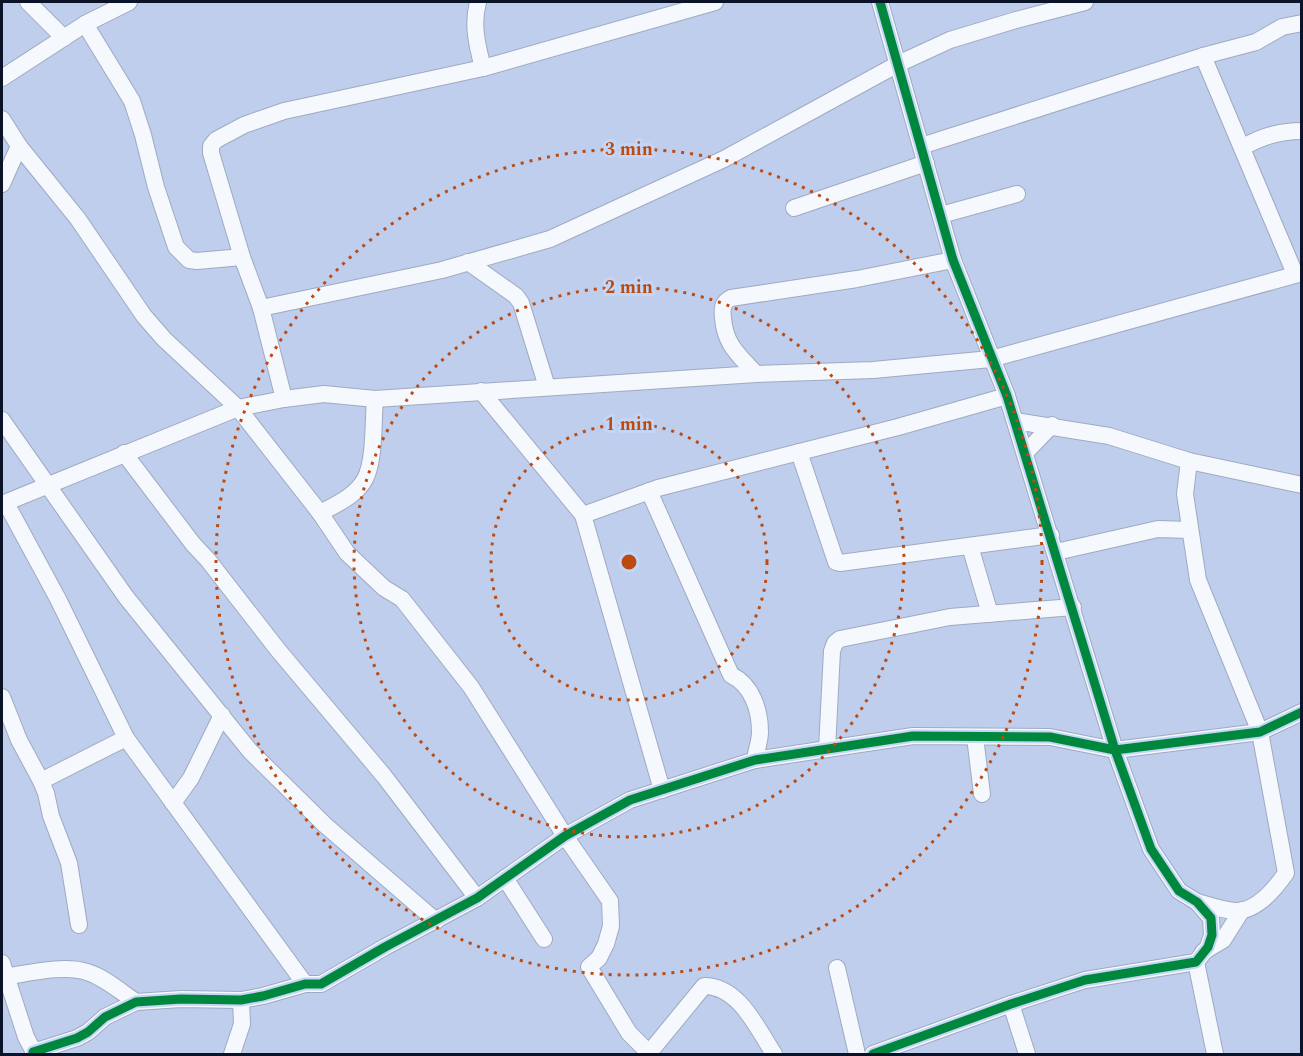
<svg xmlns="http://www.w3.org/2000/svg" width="1303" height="1056" viewBox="0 0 1303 1056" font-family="Spectral,serif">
  <rect width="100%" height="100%" fill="#bfceec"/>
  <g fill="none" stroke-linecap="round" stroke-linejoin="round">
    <defs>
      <g id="minor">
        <path d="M28 2 64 38"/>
        <path d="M478 2C472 25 477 45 483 68"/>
        <path d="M85 24 132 101 143 135 156 187 176 247 189 260 197 261 242 257"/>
        <path d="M1203 56 1256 42 1282 27 1302 23"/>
        <path d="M2 78 85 24 129 2"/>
        <path d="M2 119 19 146 78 219 144 316 164 339 238 408 320 513 347 553 384 588 402 599 471 687 565 836 610 901 611 926 606 944 599 958 589 967 629 1033 650 1054"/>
        <path d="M921 146 1203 56 1295 274"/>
        <path d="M1242 148C1261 136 1279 131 1302 131"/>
        <path d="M2 184 19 146"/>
        <path d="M794 208 926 163"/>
        <path d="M941 215 1017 194"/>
        <path d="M468 262 516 296 521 303 547 387"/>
        <path d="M261 308 442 270 550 239 724 159 898 64 950 40 1016 20 1085 2"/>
        <path d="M756 374C739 355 725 345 723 318 722 309 722 302 731 298L857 279 953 260"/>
        <path d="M481 391 583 515 658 488 898 427 1007 396"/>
        <path d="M284 399 261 308 242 257 211 153V146L216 140 244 125 284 111 483 68 715 2"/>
        <path d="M2 420 126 597 250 751 325 825 436 921"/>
        <path d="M1015 421 1109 436 1189 461 1302 485"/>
        <path d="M799 452 836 562 840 563 1051 535"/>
        <path d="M124 453 193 544 208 560 278 650 384 776 477 898"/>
        <path d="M1025 453 1052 425"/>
        <path d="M1189 461 1185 494 1198 580 1260 732 1286 873C1275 889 1256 912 1234 911 1222 910 1208 905 1197 902"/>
        <path d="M649 491 731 675C752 685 760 710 760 732 760 741 756 751 755 760"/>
        <path d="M6 503 58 599 126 738 305 984"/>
        <path d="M2 504 238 408 284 399 324 394 375 399 756 374 873 370 991 359 1302 273"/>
        <path d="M320 513C335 505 356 496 365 479 375 460 373 421 375 399"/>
        <path d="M583 515 662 790"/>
        <path d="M970 546 990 614"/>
        <path d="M1056 552 1158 529 1190 530"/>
        <path d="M2 697 19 740 41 781 46 793 51 816 69 863 79 925"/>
        <path d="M975 737 982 794"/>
        <path d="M827 749 832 651 835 643 840 639 950 617 1073 607"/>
        <path d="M41 781 126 738"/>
        <path d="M173 803 191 778 222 715"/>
        <path d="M505 878 544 939"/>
        <path d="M1203 952 1223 940 1242 910"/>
        <path d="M1196 962 1215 1054"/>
        <path d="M2 963 26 1037 35 1054"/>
        <path d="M837 968 857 1054"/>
        <path d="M2 977C25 974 64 964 87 972 104 977 121 992 136 1002"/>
        <path d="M1011 1004 1027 1054"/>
        <path d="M33 1052 77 1038 88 1032 105 1017 136 1002 181 999 241 1000 263 996 305 984H321L385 947 477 898 565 836 630 800 755 760 913 736 1050 737 1115 750 1260 732 1302 712"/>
        <path d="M649 1053 704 986C739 986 757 1028 774 1054"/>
        <path d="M232 1054 242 1024 241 1000"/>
        <path d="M873 1054 1011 1004 1085 980 1196 962 1208 947 1212 935 1211 918 1197 902 1179 891 1151 849 1115 750 1007 396 953 260 880 2"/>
      </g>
    </defs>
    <use href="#minor" stroke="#9faac2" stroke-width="18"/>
    <use href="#minor" stroke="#f5f8fc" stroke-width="16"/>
    <defs>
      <g id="cycleway">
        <path d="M33 1052 77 1038 88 1032 105 1017 136 1002 181 999 241 1000 263 996 305 984H321L385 947 477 898 565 836 630 800 755 760 913 736 1050 737 1115 750 1260 732 1302 712"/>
        <path d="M873 1054 1011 1004 1085 980 1196 962 1208 947 1212 935 1211 918 1197 902 1179 891 1151 849 1115 750 1007 396 953 260 880 2"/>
      </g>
    </defs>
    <use href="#cycleway" stroke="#c4d6f7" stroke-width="13"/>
    <use href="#cycleway" stroke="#00873e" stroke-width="9"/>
  </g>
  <g fill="none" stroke="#bc4b11" stroke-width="3" stroke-dasharray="3 6">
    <circle cx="629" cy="562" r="138"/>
    <circle cx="629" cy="562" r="275"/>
    <circle cx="629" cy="562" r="413"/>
  </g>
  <circle cx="629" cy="562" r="9" fill="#bc4b11" stroke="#c4d6f7" stroke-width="3"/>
  <g font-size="18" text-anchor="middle" font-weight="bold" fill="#bc4b11" stroke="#c4d6f7" stroke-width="6" stroke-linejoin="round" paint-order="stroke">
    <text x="629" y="155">3 min</text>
    <text x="629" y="293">2 min</text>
    <text x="629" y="430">1 min</text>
  </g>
  <rect width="1303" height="1056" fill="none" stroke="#0a1327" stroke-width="6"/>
</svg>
